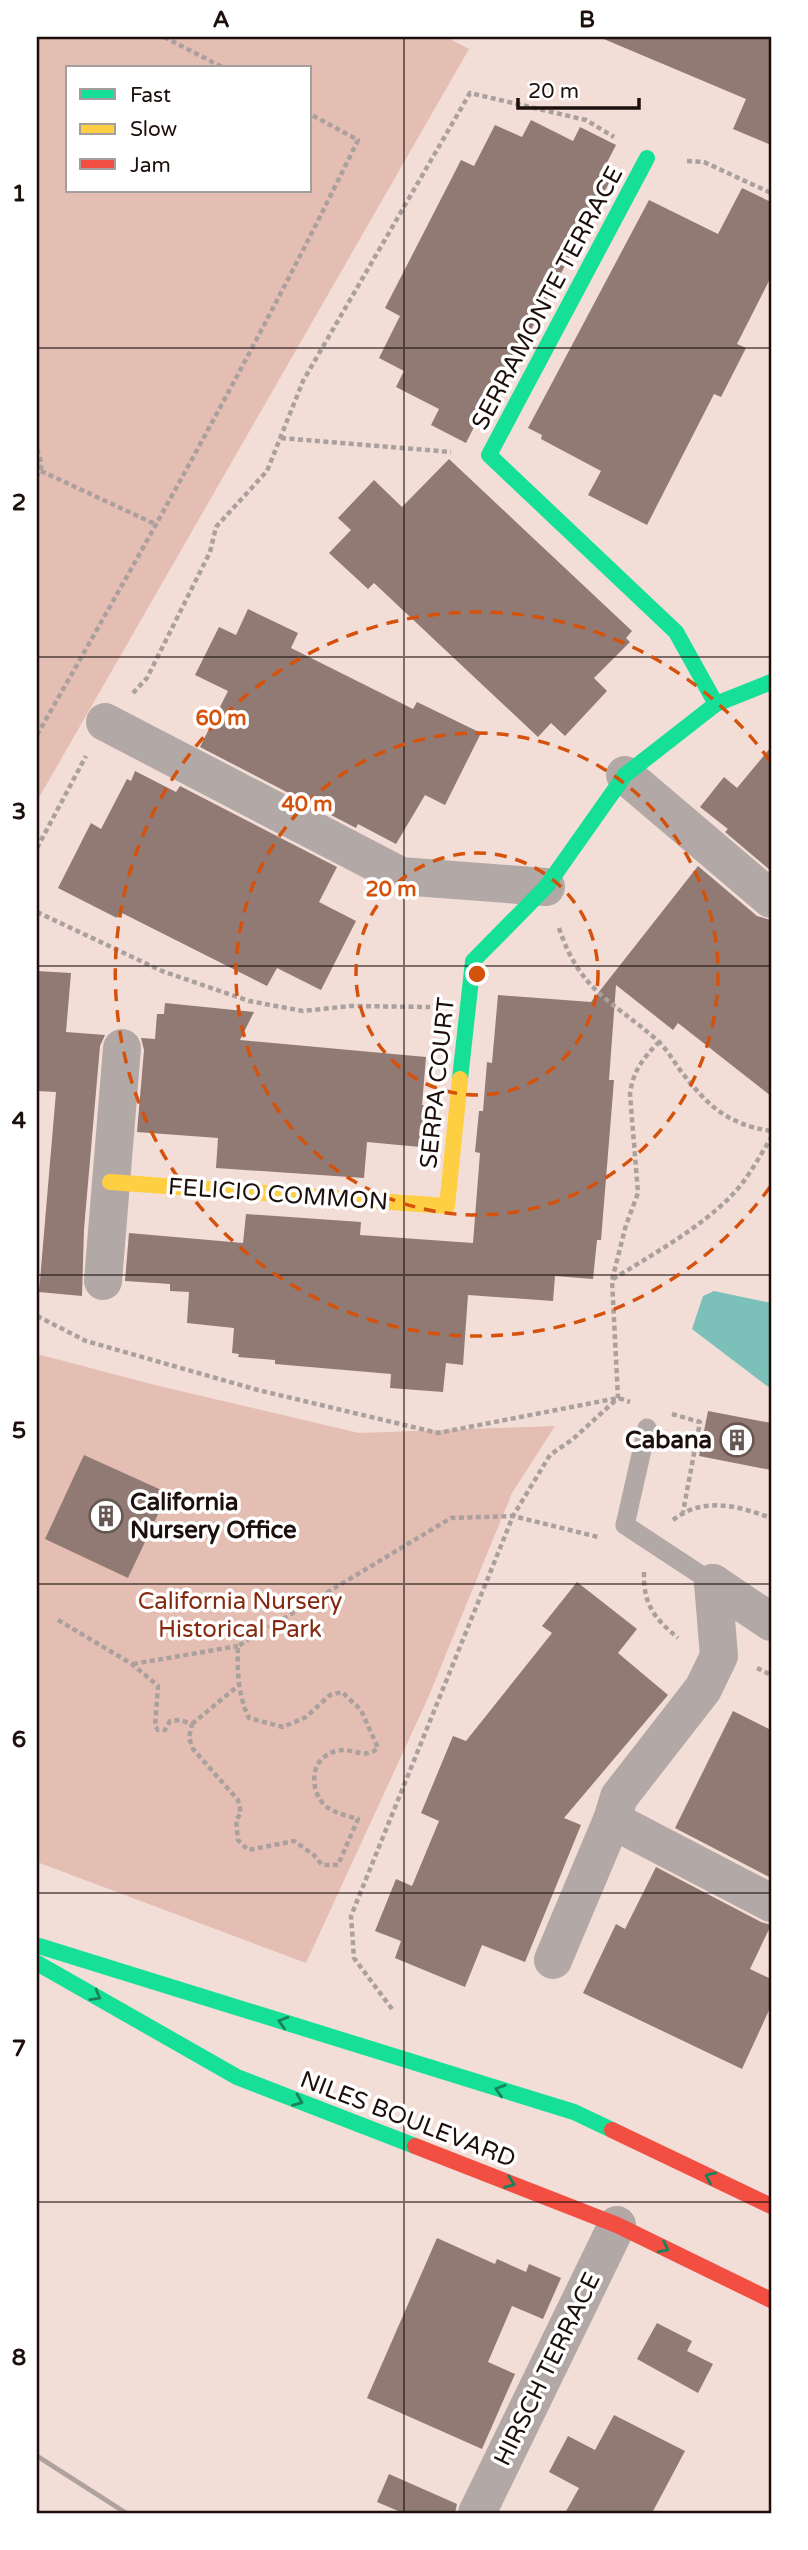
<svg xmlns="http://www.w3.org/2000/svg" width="808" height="2550" viewBox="0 0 808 2550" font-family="'Varela Round',sans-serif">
  <rect width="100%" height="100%" fill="#f3ddd7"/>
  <g fill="#e4beb3" fill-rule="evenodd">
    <path d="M37 37H446L469 49 37 801ZM68 68H310V191H68Z"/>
    <path d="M37 1354 155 1385 359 1433 555 1426 512 1493 428 1698 306 1963 37 1862Z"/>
  </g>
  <path fill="#7bc1ba" d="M714 1291 771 1303V1387L767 1386 692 1329 703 1296Z"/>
  <g fill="#917a73">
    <path d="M599 37H771V145L733 129 746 99Z"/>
    <path d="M531 120 573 141 580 127 616 145 600 176 610 181 489 409 484 407 466 443 431 425 439 409 396 387 404 371 379 358 400 316 385 308 461 160 474 166 495 125 522 137Z"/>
    <path d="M742 188 771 202V277L737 344 746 348 721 397 714 394 647 525 588 495 601 471 541 439 542 435 528 428 649 200 718 234Z"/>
    <path d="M449 459 632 631 626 638 630 642 594 678 607 691 565 736 551 723 538 737 374 583 368 589 329 553 351 530 338 518 374 480 402 507Z"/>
    <path d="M248 609 298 633 291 648 413 709 417 702 481 733 445 805 425 795 396 844 358 824 356 828 200 747 228 691 195 675 219 627 236 635Z"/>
    <path d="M771 747V871L725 832 728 829 700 807 724 777 737 788Z"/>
    <path d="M135 771 176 792 180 786 337 867 319 902 356 921 321 990 277 968 267 986 120 912 117 918 58 888 91 823 101 829 127 779 131 781Z"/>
    <path d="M698 866 757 916 771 920V1096L678 1023 673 1030 616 985 609 1080H614L601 1240H597L593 1279 555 1276 553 1301 468 1295 463 1365 446 1363 443 1392 390 1388 391 1374 275 1364V1360L238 1357 239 1354 232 1353 234 1328 187 1323 189 1292 170 1291V1284L125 1281 129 1233 243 1243 246 1214 361 1222 360 1235 473 1243 480 1153 475 1152 479 1111H483L487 1062 492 1063 498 995 591 1002Z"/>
    <path d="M37 971 71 973 66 1032 105 1035 100 1046 84 1229 82 1296 39 1292 56 1092 37 1091Z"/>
    <path d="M165 1003 254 1012 240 1040 426 1057 422 1105 436 1107 431 1148 367 1142 364 1178 216 1168 218 1138 137 1132 144 1050 141 1038 155 1039 157 1014H164Z"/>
    <path d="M708 1411 771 1423V1470L699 1456Z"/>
    <path d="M84 1455 168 1493 128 1578 45 1539Z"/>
    <path d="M577 1582 637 1629 618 1653 668 1695 564 1818 581 1825 525 1962 482 1945 465 1987 395 1958 401 1941 375 1931 396 1879 412 1886 439 1821 421 1813 453 1736 466 1741 552 1633 542 1626Z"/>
    <path d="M733 1711 771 1730V1878L675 1828Z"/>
    <path d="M656 1867 761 1922 771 1925 750 1969 771 1979V2006L742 2069 583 1993 616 1924 625 1929Z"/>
    <path d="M437 2238 495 2264 497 2259 526 2272 529 2264 561 2278 543 2319 512 2306 488 2362 515 2374 482 2449 367 2398Z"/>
    <path d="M657 2323 692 2341 687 2351 713 2364 698 2393 637 2359Z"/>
    <path d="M614 2415 685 2451 652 2513H565L579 2488 549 2472 568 2436 595 2450Z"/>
    <path d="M389 2474 457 2504 455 2513H403L377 2502Z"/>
  </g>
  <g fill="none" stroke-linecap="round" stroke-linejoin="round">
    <g stroke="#aaa09d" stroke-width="4.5" stroke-dasharray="5 3.5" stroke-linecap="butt">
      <path d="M164 37 224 68"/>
      <path d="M687 161 704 162 771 193"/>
      <path d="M281 438 451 452"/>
      <path d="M37 449 42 465 37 476"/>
      <path d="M41 471 157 525"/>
      <path d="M133 693 147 678 210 552 216 527 267 471 303 381 470 93 586 120 614 137"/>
      <path d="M37 735C149 539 259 343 358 140L310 114"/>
      <path d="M37 848 86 756"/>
      <path d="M37 912 162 971 249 1001 303 1011 350 1006 430 1007"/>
      <path d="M559 928C580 991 611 1000 657 1040 666 1048 673 1060 680 1070 707 1105 726 1124 771 1131"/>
      <path d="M613 1279C650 1256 702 1227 732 1195 748 1179 759 1157 771 1138"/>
      <path d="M37 1316 86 1341 258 1390 438 1433 618 1398 630 1402"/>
      <path d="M672 1414 700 1422 683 1512"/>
      <path d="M673 1520C703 1496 739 1506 771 1518"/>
      <path d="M644 1572C643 1604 654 1618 678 1638"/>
      <path d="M58 1620 132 1664 158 1686 155 1726 158 1730H165L170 1721 180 1720 192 1724 189 1738 193 1749 238 1800 241 1813 236 1820 238 1840 248 1850 294 1841 314 1855 322 1865H338L358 1819C348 1816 334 1813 327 1807 311 1795 309 1765 327 1755 350 1741 361 1763 378 1748L361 1710 342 1692 330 1695 306 1717 283 1727 249 1718C238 1696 237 1670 238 1646L451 1518 513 1516 598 1537"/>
      <path d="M133 1664 238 1646"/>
      <path d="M757 1668 771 1675"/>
      <path d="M192 1724 239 1685"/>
      <path d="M392 2009 354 1958 351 1916 513 1516 550 1455 573 1439 618 1398 612 1280 626 1225 638 1193 630 1094C633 1071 643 1058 659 1042"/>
    </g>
    <path stroke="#b2a8a5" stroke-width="19" d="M647 1428 625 1525 713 1583"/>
    <g stroke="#b2a8a5" stroke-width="38">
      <path d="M105 722 401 876 546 887"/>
      <path d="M625 775 771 899"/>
      <path d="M103 1281 122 1048"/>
      <path d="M713 1583 771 1622"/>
      <path d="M612 1820 771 1903"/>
      <path d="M553 1960 612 1820 619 1797 703 1689 719 1656 713 1583"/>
      <path d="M477 2513 617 2225"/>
    </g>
    <g stroke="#16e098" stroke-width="16">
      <path d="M647 158 489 455 676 632 716 704"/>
      <path d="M460 1079 473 961 546 887 625 775 716 704 771 682"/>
      <path d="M39 1946 574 2112 612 2130"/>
      <path d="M37 1963 237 2077 415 2146"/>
    </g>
    <path stroke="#ffcf43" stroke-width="16" d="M110 1182 447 1206 460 1079"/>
    <g stroke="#f24e42" stroke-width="16">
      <path d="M612 2130 771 2206"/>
      <path d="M415 2146 617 2225 771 2300"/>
    </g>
    <path stroke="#afa29e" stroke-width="5" d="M37 2456 126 2513"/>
  </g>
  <defs><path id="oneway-chevron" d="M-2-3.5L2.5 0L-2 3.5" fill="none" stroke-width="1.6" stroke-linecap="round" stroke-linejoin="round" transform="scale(1.75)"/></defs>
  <g stroke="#198259">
    <use href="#oneway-chevron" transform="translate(96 1996) rotate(30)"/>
    <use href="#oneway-chevron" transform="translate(283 2022) rotate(-163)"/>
    <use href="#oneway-chevron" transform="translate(500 2090) rotate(-163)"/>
    <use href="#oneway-chevron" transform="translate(298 2101) rotate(21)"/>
    <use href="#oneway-chevron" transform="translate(710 2177) rotate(-155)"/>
    <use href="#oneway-chevron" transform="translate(510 2183) rotate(21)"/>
    <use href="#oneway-chevron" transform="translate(664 2248) rotate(26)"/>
  </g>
  <path fill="none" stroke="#1c0f0c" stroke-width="2" stroke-opacity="0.55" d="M404 37V2513M37 348H771M37 657H771M37 966H771M37 1275H771M37 1584H771M37 1893H771M37 2202H771"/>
  <g fill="none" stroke="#d4520c" stroke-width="3.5" stroke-dasharray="12 9">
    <circle cx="477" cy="974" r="121"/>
    <circle cx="477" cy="974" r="241"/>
    <path d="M770 1187A362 362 0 1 1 770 761"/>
  </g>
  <defs>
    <symbol id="building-ring" viewBox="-11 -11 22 22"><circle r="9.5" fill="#fff" stroke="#675753" stroke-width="1.5"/><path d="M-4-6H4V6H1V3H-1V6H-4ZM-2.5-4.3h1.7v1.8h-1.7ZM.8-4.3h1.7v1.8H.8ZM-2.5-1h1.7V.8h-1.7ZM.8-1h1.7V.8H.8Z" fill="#675753"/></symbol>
  </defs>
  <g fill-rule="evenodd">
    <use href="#building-ring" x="718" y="1421" width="38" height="38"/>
    <use href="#building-ring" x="87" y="1497" width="38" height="38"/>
  </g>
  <g text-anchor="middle" stroke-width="7" stroke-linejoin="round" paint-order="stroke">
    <g font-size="24" fill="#1c0f0c" stroke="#fff">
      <text transform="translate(547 298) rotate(-62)" y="8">SERRAMONTE TERRACE</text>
      <text transform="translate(437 1083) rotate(-84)" y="8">SERPA COURT</text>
      <text transform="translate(278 1194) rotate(4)" y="8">FELICIO COMMON</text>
      <text transform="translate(408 2119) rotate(21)" y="8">NILES BOULEVARD</text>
      <text transform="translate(547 2369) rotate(-64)" y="8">HIRSCH TERRACE</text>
    </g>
    <g font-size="24" font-weight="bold" fill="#1c0f0c" stroke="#fff" text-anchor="end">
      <text x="712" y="1448">Cabana</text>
      <text x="130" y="1510" text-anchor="start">California<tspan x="130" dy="28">Nursery Office</tspan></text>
    </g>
    <g font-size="24" fill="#852a11" stroke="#fff">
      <text x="240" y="1609">California Nursery<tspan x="240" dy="28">Historical Park</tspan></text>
    </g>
  </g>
  <circle cx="477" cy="974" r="10" fill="#d4520c" stroke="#fff" stroke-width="3.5"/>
  <g font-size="21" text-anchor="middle" font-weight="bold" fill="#d4520c" stroke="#fff" stroke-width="7" stroke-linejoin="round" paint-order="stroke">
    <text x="221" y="725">60 m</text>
    <text x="307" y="811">40 m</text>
    <text x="391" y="896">20 m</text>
  </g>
  <rect width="808" height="2550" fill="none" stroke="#ffffff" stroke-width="77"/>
  <rect x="66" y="66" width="245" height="126" fill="#ffffff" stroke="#a49f9e" stroke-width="2"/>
  <rect x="80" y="89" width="35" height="10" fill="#16e098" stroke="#a49f9e" stroke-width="2"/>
  <text x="130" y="102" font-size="21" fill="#1c0f0c">Fast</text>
  <rect x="80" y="124" width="35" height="10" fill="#ffcf43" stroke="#a49f9e" stroke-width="2"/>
  <text x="130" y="136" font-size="21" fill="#1c0f0c">Slow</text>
  <rect x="80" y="159" width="35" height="10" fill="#f24e42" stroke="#a49f9e" stroke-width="2"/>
  <text x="130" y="172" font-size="21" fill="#1c0f0c">Jam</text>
  <path d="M518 98v10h121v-10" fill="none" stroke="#1c0f0c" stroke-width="3.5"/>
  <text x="528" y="98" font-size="21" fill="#1c0f0c" stroke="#ffffff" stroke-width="5" paint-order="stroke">20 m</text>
  <rect x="38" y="38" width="732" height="2474" fill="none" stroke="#1c0f0c" stroke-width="2.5"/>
  <g font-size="23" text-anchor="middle" font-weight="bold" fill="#1c0f0c">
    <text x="221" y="27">A</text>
    <text x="587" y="27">B</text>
    <text x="19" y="201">1</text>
    <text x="19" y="510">2</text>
    <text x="19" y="819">3</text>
    <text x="19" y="1128">4</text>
    <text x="19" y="1438">5</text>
    <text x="19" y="1747">6</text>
    <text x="19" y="2056">7</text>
    <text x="19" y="2365">8</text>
  </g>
</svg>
